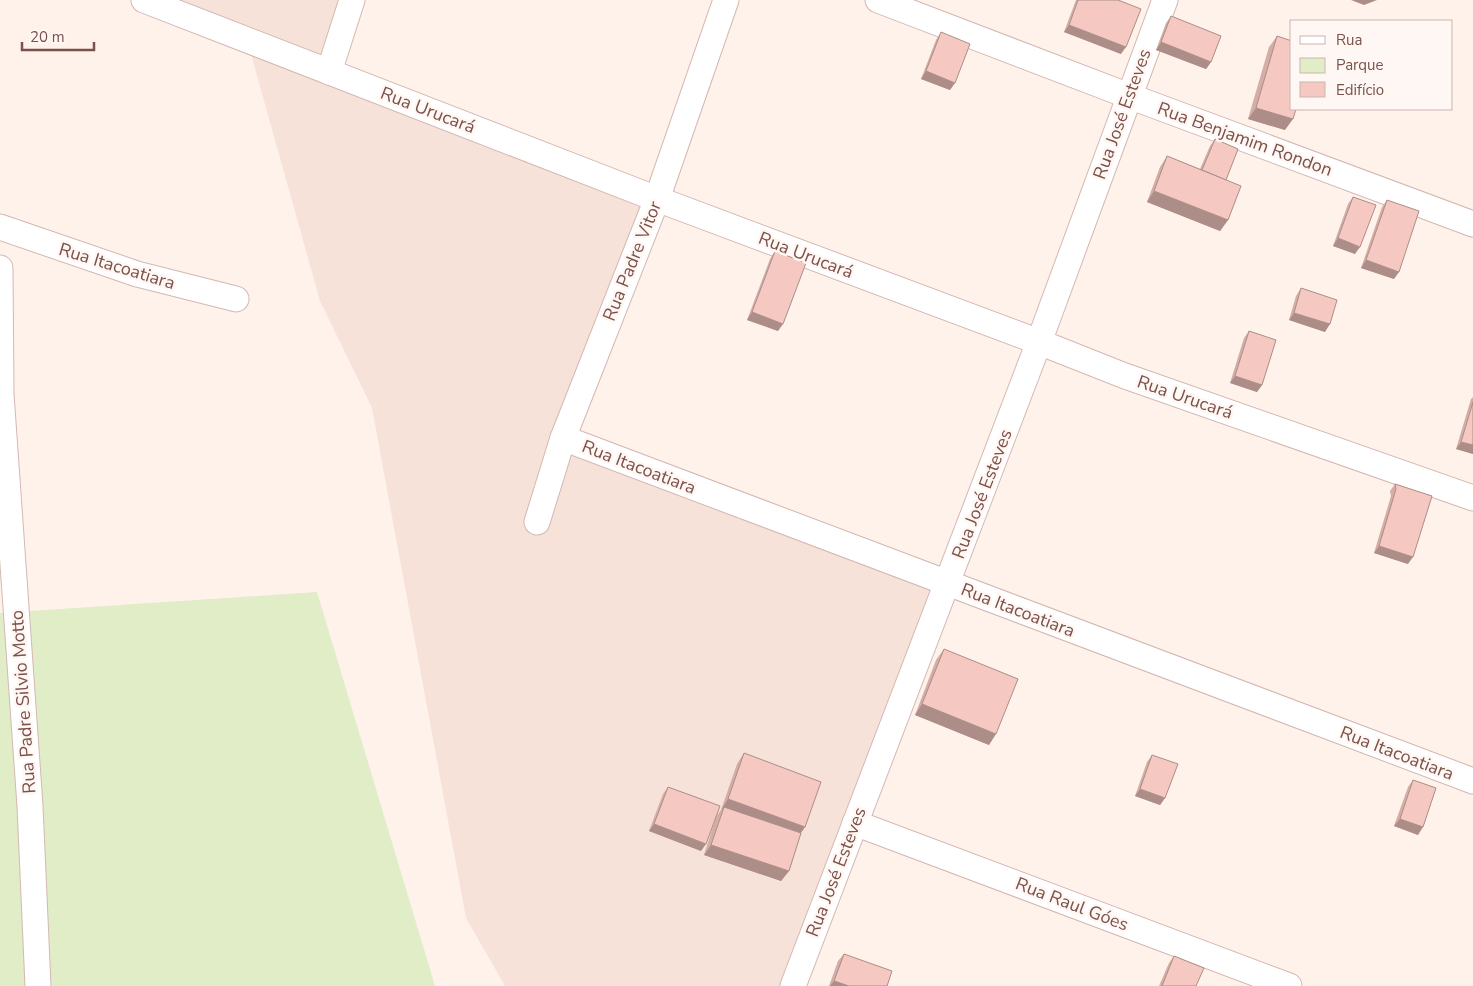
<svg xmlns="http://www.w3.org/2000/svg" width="1473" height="986" viewBox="0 0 1473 986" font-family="'Nunito Sans',sans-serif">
  <rect width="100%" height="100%" fill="#fef2eb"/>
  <path fill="#f6e2d9" d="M129 0H349L323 75 660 208 569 444 955 584 801 986H505L466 918 372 408 320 301 249 47Z"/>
  <path fill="#e0edc7" d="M317 592 435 986H0V613Z"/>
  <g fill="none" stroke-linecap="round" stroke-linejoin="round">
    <defs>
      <g id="street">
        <path d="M144 0 657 199 1039 342 1125 376 1473 498"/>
        <path d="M878 0 1129 96 1473 224"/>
        <path d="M329 72 352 0"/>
        <path d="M0 227 137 274 236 299"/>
        <path d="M0 268 1 394 30 806 38 986"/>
        <path d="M563 438 1473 781"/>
        <path d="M537 522 563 438 657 199 726 0"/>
        <path d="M855 823 1289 986"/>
        <path d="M793 986 1039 342 1165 0"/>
      </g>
    </defs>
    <use href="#street" stroke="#d4b8b2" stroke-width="27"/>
    <use href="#street" stroke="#fff" stroke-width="25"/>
  </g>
  <g fill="#d3ada6">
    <path d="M1076 0H1118L1121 54 1064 32Z"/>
    <path d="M1171 16 1211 62 1206 69 1156 50 1166 23Z"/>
    <path d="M941 32 950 90 921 79 936 40Z"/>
    <path d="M1277 36 1285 130 1248 119 1269 47Z"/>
    <path d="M1215 139 1226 180 1228 220 1220 231 1147 202 1160 167 1167 156 1200 169 1210 146Z"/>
    <path d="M1353 197 1355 254 1333 246 1348 204Z"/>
    <path d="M1387 200 1394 279 1361 268 1382 207Z"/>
    <path d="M775 251 778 331 747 320 770 259Z"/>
    <path d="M1301 288 1325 332 1289 320 1296 296Z"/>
    <path d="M1249 331 1262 385 1257 392 1230 383 1244 338Z"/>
    <path d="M1473 397V454L1456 449 1471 399Z"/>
    <path d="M1395 484 1408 564 1374 553 1391 496 1390 491Z"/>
    <path d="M944 649 989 745 915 715 936 660Z"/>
    <path d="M744 753 805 827 801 833 789 871 781 881 704 855 716 817 721 810 737 764Z"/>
    <path d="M1152 755 1165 798 1160 805 1135 796 1147 762Z"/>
    <path d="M1413 780 1418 835 1394 826 1408 787Z"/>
    <path d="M668 787 701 851 649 831 663 794Z"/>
    <path d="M844 954 887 986H829L838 961Z"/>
    <path d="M1174 956 1196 986H1159L1169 963Z"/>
  </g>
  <g fill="#ac8d87">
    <path d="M1351 0H1377L1364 5Z"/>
    <path d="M1069 25 1126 47 1121 54 1064 32Z"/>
    <path d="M1161 42 1211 62 1206 69 1156 50Z"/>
    <path d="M926 71 955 83 950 90 921 79Z"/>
    <path d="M1256 108 1293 119 1285 130 1248 119Z"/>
    <path d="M1154 191 1228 220 1220 231 1147 202Z"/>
    <path d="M1338 238 1360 247 1355 254 1333 246Z"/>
    <path d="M1366 260 1399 272 1394 279 1361 268Z"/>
    <path d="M752 312 783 324 778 331 747 320Z"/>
    <path d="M1294 313 1330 324 1325 332 1289 320Z"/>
    <path d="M1235 376 1262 385 1257 392 1230 383Z"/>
    <path d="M1461 442 1473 445V454L1456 449Z"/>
    <path d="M1379 546 1413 557 1408 564 1374 553Z"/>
    <path d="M922 704 996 734 989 745 915 715Z"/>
    <path d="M1140 789 1165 798 1160 805 1135 796Z"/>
    <path d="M728 799 805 827 797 838 724 807 721 810Z"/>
    <path d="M1400 819 1423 827 1418 835 1394 826Z"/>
    <path d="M654 824 706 844 701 851 649 831Z"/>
    <path d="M711 845 789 871 781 881 704 855Z"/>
    <path d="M834 981 849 986H830Z"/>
  </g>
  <g fill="#f5c9c1" stroke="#ac8d87">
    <path d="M1078 0H1118L1141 9 1126 47 1069 25Z"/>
    <path d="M1171 16 1221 36 1211 62 1161 42Z"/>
    <path d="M941 32 970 44 955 83 926 71Z"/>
    <path d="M1277 36 1292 41V109H1296L1293 119 1256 108Z"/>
    <path d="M1215 139 1238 149 1226 180 1202 170Z"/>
    <path d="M1167 156 1241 186 1228 220 1154 191Z"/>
    <path d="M1353 197 1376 205 1360 247 1338 238Z"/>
    <path d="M1387 200 1419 211 1399 272 1366 260Z"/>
    <path d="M775 251 806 263 783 324 752 312Z"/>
    <path d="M1301 288 1337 300 1330 324 1294 313Z"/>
    <path d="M1249 331 1276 340 1262 385 1235 376Z"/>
    <path d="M1473 402V445L1461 442Z"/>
    <path d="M1395 484 1432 496 1413 557 1379 546 1396 489Z"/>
    <path d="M944 649 1018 679 996 734 922 704Z"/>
    <path d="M744 753 821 782 805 827 728 799Z"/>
    <path d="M1152 755 1178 764 1165 798 1140 789Z"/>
    <path d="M1413 780 1436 788 1423 827 1400 819Z"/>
    <path d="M668 787 720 806 706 844 654 824Z"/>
    <path d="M724 807 801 833 789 871 711 845Z"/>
    <path d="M844 954 892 971 887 986H849L834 981Z"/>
    <path d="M1174 956 1204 968 1196 986H1162Z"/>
  </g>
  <g text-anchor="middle" stroke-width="5" stroke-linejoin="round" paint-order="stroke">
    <g font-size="18" fill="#7c514b" stroke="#fff7f3">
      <text transform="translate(428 110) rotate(21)" y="6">Rua Urucará</text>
      <text transform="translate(1122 114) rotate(-70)" y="6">Rua José Esteves</text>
      <text transform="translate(1245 139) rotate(20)" y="6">Rua Benjamim Rondon</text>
      <text transform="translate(806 255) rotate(21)" y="6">Rua Urucará</text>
      <text transform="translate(632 261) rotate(-68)" y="6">Rua Padre Vitor</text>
      <text transform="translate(117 266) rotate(17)" y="6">Rua Itacoatiara</text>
      <text transform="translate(1185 397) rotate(19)" y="6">Rua Urucará</text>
      <text transform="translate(639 467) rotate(21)" y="6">Rua Itacoatiara</text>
      <text transform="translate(982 494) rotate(-69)" y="6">Rua José Esteves</text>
      <text transform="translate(1018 610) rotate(21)" y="6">Rua Itacoatiara</text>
      <text transform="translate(23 702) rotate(-94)" y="6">Rua Padre Silvio Motto</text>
      <text transform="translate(1397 753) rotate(21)" y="6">Rua Itacoatiara</text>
      <text transform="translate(836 872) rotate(-69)" y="6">Rua José Esteves</text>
      <text transform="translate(1072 904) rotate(21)" y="6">Rua Raul Góes</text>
    </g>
  </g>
  <rect x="1290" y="20" width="162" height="90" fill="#fff7f3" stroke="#cbb5b0"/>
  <rect x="1300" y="36" width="25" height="8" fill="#ffffff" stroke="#cbb5b0"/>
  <text x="1336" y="45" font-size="15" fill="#7c514b">Rua</text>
  <rect x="1300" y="58" width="25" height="15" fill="#e0edc7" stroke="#cbb5b0"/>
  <text x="1336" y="70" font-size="15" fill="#7c514b">Parque</text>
  <rect x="1300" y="82" width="25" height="15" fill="#f5c9c1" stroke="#cbb5b0"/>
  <text x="1336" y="95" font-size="15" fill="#7c514b">Edifício</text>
  <path d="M22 42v8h72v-8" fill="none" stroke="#7c514b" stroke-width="2.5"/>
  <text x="30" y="42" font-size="15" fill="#7c514b" stroke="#fff7f3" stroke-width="4" paint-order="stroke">20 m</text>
</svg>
